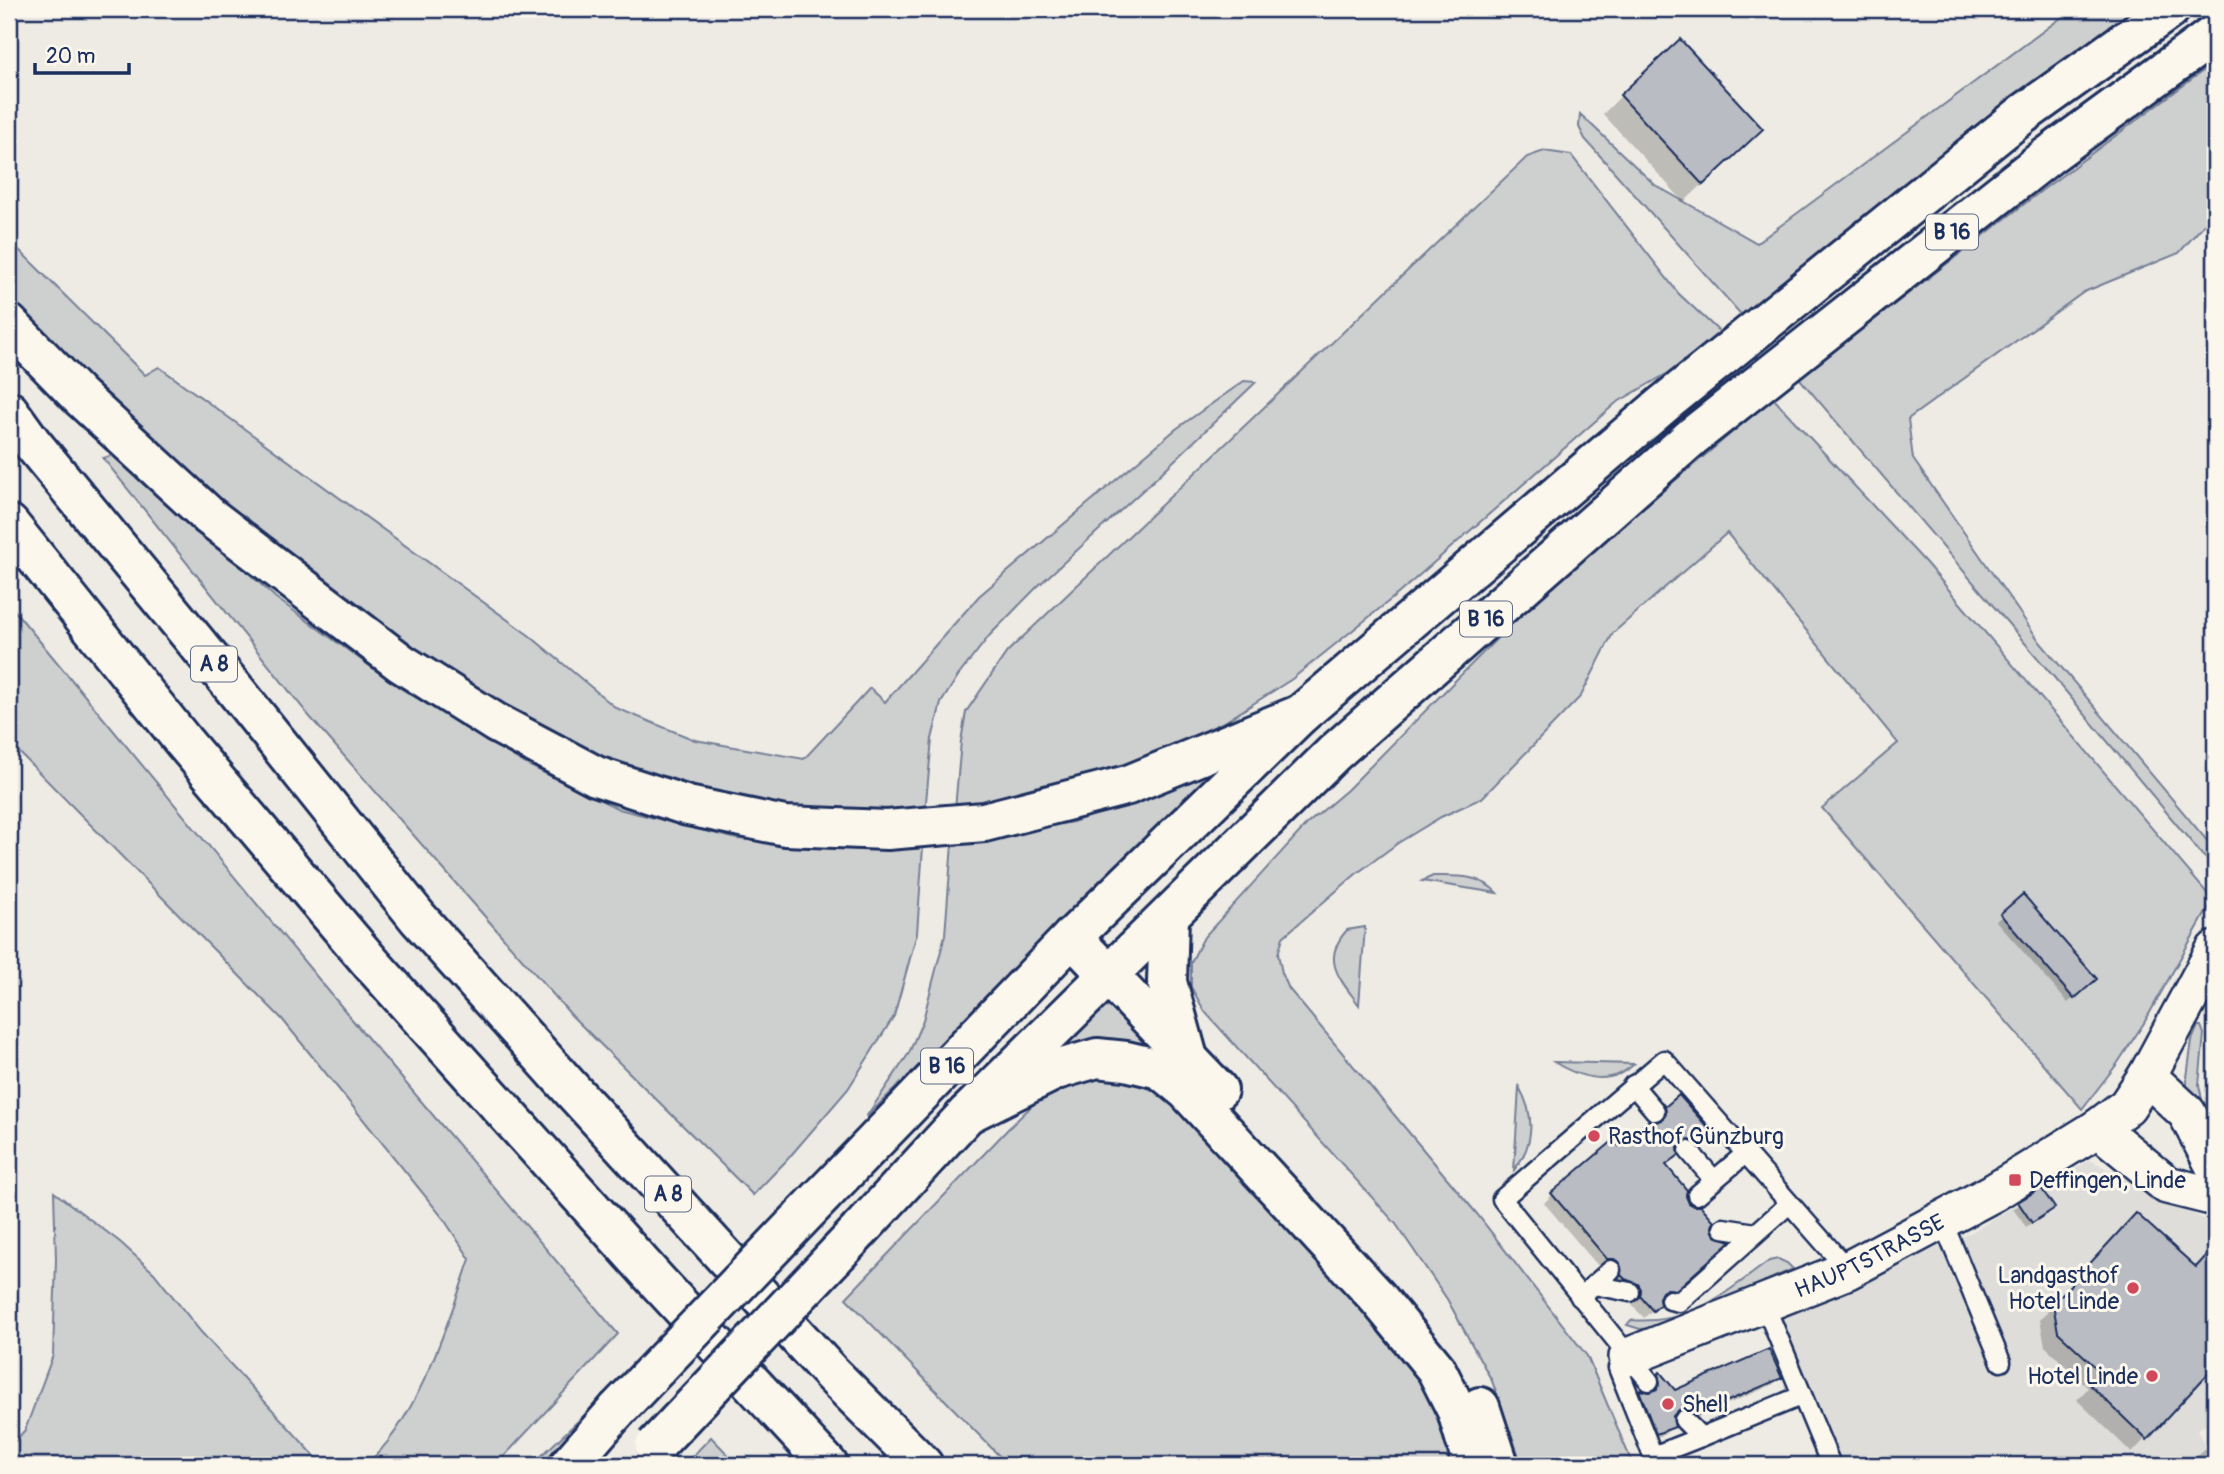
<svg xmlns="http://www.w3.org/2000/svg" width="2224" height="1474" viewBox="0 0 2224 1474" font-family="Pangolin,sans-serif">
  <rect width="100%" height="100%" fill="#eeebe4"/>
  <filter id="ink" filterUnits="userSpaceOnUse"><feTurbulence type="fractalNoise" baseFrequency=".0143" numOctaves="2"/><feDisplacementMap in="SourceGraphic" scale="14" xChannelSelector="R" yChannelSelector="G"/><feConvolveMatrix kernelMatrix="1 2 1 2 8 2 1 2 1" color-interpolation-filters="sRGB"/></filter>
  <g filter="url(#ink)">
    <path fill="#deddda" d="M2090 1160 2215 1225V1419L2198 1429 2212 1465H1833L1774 1321 1972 1232Z"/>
    <g fill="#cecfcf" stroke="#747f96" stroke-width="2">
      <path d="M2073 9H2141L1745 319 1585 139 1579 127 1580 114 1655 185 1757 243Z"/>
      <path d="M2215 62V212L2179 253 2084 292 1908 419 1913 459 2040 642 2215 850V866L2202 855 2053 676 1799 378 2041 191Z"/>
      <path d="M1544 151 1571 155 1679 294 1724 336 1694 358 1616 403 1399 593 1292 679 1226 721 1125 769 955 809 961 741 966 712 1007 652 1527 157Z"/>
      <path d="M9 240 145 375 159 367 530 636 616 708 695 740 804 759 870 688 885 702 979 596 1176 429 1244 381 1256 382 1156 478 1038 586 990 635 958 676 941 703 932 739 925 812 781 808 631 774 489 703 412 648 234 513 139 429 54 349 9 297Z"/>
      <path d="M1773 398 1926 563 2213 900 2144 1023 2117 1064 2082 1109 1822 808 1898 743 1727 533 1613 633 1581 696 1482 798 1441 817 1398 843 1356 874 1283 937 1278 954 1282 973 1289 989 1477 1214 1587 1356 1633 1465H1522L1492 1381 1447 1299 1396 1224 1205 1012 1191 987V962L1204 937 1307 824 1347 790 1545 590Z"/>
      <path d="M118 454 276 598 400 688 526 764 619 809 737 839 837 847H923L917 933 894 1016 848 1089 786 1161 753 1195 572 1016 310 717 103 458Z"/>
      <path d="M9 604 355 1023 618 1334 496 1465H365C416 1425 449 1320 470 1259L443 1218 282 1019 9 742Z"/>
      <path d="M1245 747 866 1117 909 1053 923 1020 945 935 952 844 1073 822 1154 793Z"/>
      <path d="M1433 876C1457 876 1480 874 1497 893L1422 881Z"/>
      <path d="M1365 927 1359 1005C1340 979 1320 960 1347 930Z"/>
      <path d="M1107 1007 1117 1008 1158 1050 1091 1045 1063 1047 1096 1010Z"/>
      <path d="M2198 1026H2201L2204 1034 2199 1085 2205 1113 2197 1112 2187 1086V1077L2192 1040Z"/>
      <path d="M1554 1062 1634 1064C1610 1087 1580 1078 1554 1062Z"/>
      <path d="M1084 1076C1137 1079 1151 1084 1192 1119L1415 1366 1445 1426 1453 1465H1008L846 1298 1009 1128 1048 1090Z"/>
      <path d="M1519 1087C1535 1115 1535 1144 1514 1170Z"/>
      <path d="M54 1192 120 1242 154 1273 201 1332 323 1465H9V1448L25 1430 53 1355 56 1259Z"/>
      <path d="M1778 1259 1787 1263 1793 1269 1662 1327 1640 1329 1627 1325 1631 1320C1690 1325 1724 1294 1769 1261Z"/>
      <path d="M600 1400 607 1404 549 1465H532Z"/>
      <path d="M711 1437 738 1465H684Z"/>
    </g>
    <g fill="#0003">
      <path d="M1621 96 1742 147 1684 202 1603 114Z"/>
      <path d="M2023 897 2089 984 2068 1003 1996 921Z"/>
      <path d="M1666 1108 1698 1137 1684 1149 1676 1147 1665 1166 1687 1203 1710 1227 1720 1249 1666 1297H1657L1658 1305 1644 1318 1632 1305 1633 1298 1613 1284 1605 1267H1599L1544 1203 1553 1194 1619 1148 1658 1124 1657 1117Z"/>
      <path d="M2041 1190 2052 1208 2026 1227 2013 1209Z"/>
      <path d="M2122 1229 2196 1269 2215 1248V1284L2140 1363 2151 1375 2215 1331V1364L2132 1453 2077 1400 2088 1388 2045 1346 2040 1320Z"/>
      <path d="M1660 1375 1674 1392 1779 1378 1772 1385 1686 1422 1679 1417H1672L1673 1426 1665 1434 1648 1441 1632 1399 1640 1392 1652 1393 1651 1383Z"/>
      <path d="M2215 1439V1465H2199L2196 1458Z"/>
    </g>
    <g fill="#b9bcc3" stroke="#1b2f5e" stroke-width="2">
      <path d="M1680 39 1763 129 1703 185 1620 95Z"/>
      <path d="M2023 894 2097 979 2074 999 2000 914Z"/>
      <path d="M1679 1095 1709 1129 1695 1141 1688 1140 1682 1142 1678 1148 1679 1155 1666 1165 1687 1190 1686 1196 1689 1203 1694 1206H1701L1714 1221 1712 1227 1715 1236 1731 1241 1676 1290 1667 1289 1662 1292 1659 1298 1660 1305 1653 1311 1640 1296 1641 1289 1638 1284 1625 1279 1621 1275 1620 1263 1614 1259H1607L1551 1193 1614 1140 1619 1146 1649 1120 1656 1122 1662 1120 1666 1114 1665 1107Z"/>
      <path d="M2041 1188 2055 1208 2032 1223 2018 1202Z"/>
      <path d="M2136 1213 2196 1267 2215 1246V1366L2147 1440 2090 1385 2101 1372 2058 1332 2053 1304Z"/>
      <path d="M1769 1349 1782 1378 1695 1415 1688 1409H1680L1673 1416 1675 1427 1656 1434 1639 1390 1650 1392 1657 1389 1660 1384 1658 1374 1660 1372 1675 1390Z"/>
    </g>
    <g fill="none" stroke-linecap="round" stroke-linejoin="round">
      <defs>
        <g id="lane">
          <path d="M1633 1085 1655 1111"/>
          <path d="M1689 1151 1714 1180"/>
          <path d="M1697 1195 1745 1154"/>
          <path d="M1942 1220 2001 1362"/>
          <path d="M1723 1228 1756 1233"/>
          <path d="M1594 1285 1630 1292"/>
          <path d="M1580 1297 1611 1270"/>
          <path d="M1670 1300 1679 1302 1789 1204"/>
          <path d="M1764 1303 1831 1465"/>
          <path d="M1628 1357 1618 1368 1653 1456 1701 1437"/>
          <path d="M1649 1381 1502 1199 1664 1060 1848 1270"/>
          <path d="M1684 1420 1701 1437 1801 1396"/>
        </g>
        <g id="street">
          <path d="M2147 1076 2187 1113 2215 1167"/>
          <path d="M2098 1128 2167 1185 2215 1197"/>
          <path id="s1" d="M1628 1357 1848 1270 1993 1193 2098 1128 2127 1106 2147 1076 2215 950"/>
        </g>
        <g id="primary">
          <path d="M823 1195 1072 937 1301 714 1665 403 2023 114 2170 9"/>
          <path d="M859 1231 967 1114 1334 753 1693 436 2048 156 2215 34"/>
          <path d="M569 1465 617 1410"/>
        </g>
        <g id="highway">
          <path d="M9 324 80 397 209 516 401 663 496 723 596 776 688 806 785 826 887 830 984 822 1128 785 1301 714"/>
          <path d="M9 411 32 443 233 687 418 918 571 1089 830 1372 923 1465"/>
          <path d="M9 524 183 741 371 963 656 1280 828 1465"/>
          <path d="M1169 917 1167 982 1187 1054"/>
          <path d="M1072 937 1218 1090"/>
          <path d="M967 1114 1056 1070 1097 1058 1126 1061 1160 1069 1187 1091 1377 1297 1436 1369 1457 1411 1469 1452 1470 1465"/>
          <path d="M1480 1407 1499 1465"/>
        </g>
      </defs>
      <use href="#lane" stroke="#1b2f5e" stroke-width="23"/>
      <use href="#street" stroke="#1b2f5e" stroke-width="42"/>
      <use href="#primary" stroke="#1b2f5e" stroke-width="44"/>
      <use href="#highway" stroke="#1b2f5e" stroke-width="44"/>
      <use href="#lane" stroke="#fbf7ec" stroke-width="18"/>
      <use href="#street" stroke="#fbf7ec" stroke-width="37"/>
      <use href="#primary" stroke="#fbf7ec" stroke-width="38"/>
      <use href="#highway" stroke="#fbf7ec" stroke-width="38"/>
      <defs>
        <g id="primary-bridge">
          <path d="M617 1410 823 1195"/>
          <path d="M655 1446 859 1231"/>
        </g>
      </defs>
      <use href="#primary-bridge" stroke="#1b2f5e" stroke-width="44" stroke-linecap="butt"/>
      <use href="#primary-bridge" stroke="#fbf7ec" stroke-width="38"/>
    </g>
  </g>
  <g fill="#d1495b" stroke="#fbf7ec" stroke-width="2.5">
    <circle cx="1594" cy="1136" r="7"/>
    <rect x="2008" y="1173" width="14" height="14" rx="3.5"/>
    <circle cx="2133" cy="1288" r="7"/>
    <circle cx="2152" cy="1376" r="7"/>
    <circle cx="1668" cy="1404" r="7"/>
  </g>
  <g text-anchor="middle" stroke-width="6" stroke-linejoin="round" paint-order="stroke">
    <g fill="#fbf7ec" stroke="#5e6b89" stroke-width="2">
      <rect x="1926" y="214.5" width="52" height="35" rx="5"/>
      <rect x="1460" y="601.5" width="52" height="35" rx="5"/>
      <rect x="191" y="646.5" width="46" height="35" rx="5"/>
      <rect x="921" y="1048.5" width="52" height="35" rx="5"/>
      <rect x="645" y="1176.5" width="46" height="35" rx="5"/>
    </g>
    <g font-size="21" font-weight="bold" fill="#1b2f5e">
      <text x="1952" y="239">B 16</text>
      <text x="1486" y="626">B 16</text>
      <text x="214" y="671">A 8</text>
      <text x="947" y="1073">B 16</text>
      <text x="668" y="1201">A 8</text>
    </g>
    <g font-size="23" fill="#1b2f5e" stroke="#fbf7ec" text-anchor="start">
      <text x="1608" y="1144">Rasthof Günzburg</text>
      <text x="2029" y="1188">Deffingen, Linde</text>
      <text x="2119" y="1283" text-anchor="end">Landgasthof<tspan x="2119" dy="26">Hotel Linde</tspan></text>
      <text x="2138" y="1384" text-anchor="end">Hotel Linde</text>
      <text x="1682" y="1412">Shell</text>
    </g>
    <g font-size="23" fill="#1b2f5e" stroke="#fbf7ec">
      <text dy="8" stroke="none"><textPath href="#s1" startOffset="262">HAUPTSTRASSE</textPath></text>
    </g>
  </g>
  <rect width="2224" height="1474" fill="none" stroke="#fbf7ec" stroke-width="35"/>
  <rect x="18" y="18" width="2189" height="1439" fill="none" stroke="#1b2f5e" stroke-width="2.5" filter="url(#ink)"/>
  <path d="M35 63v10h94v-10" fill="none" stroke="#1b2f5e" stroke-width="3.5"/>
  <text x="46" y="63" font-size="21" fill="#1b2f5e" stroke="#fbf7ec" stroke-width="5" paint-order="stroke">20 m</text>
</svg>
